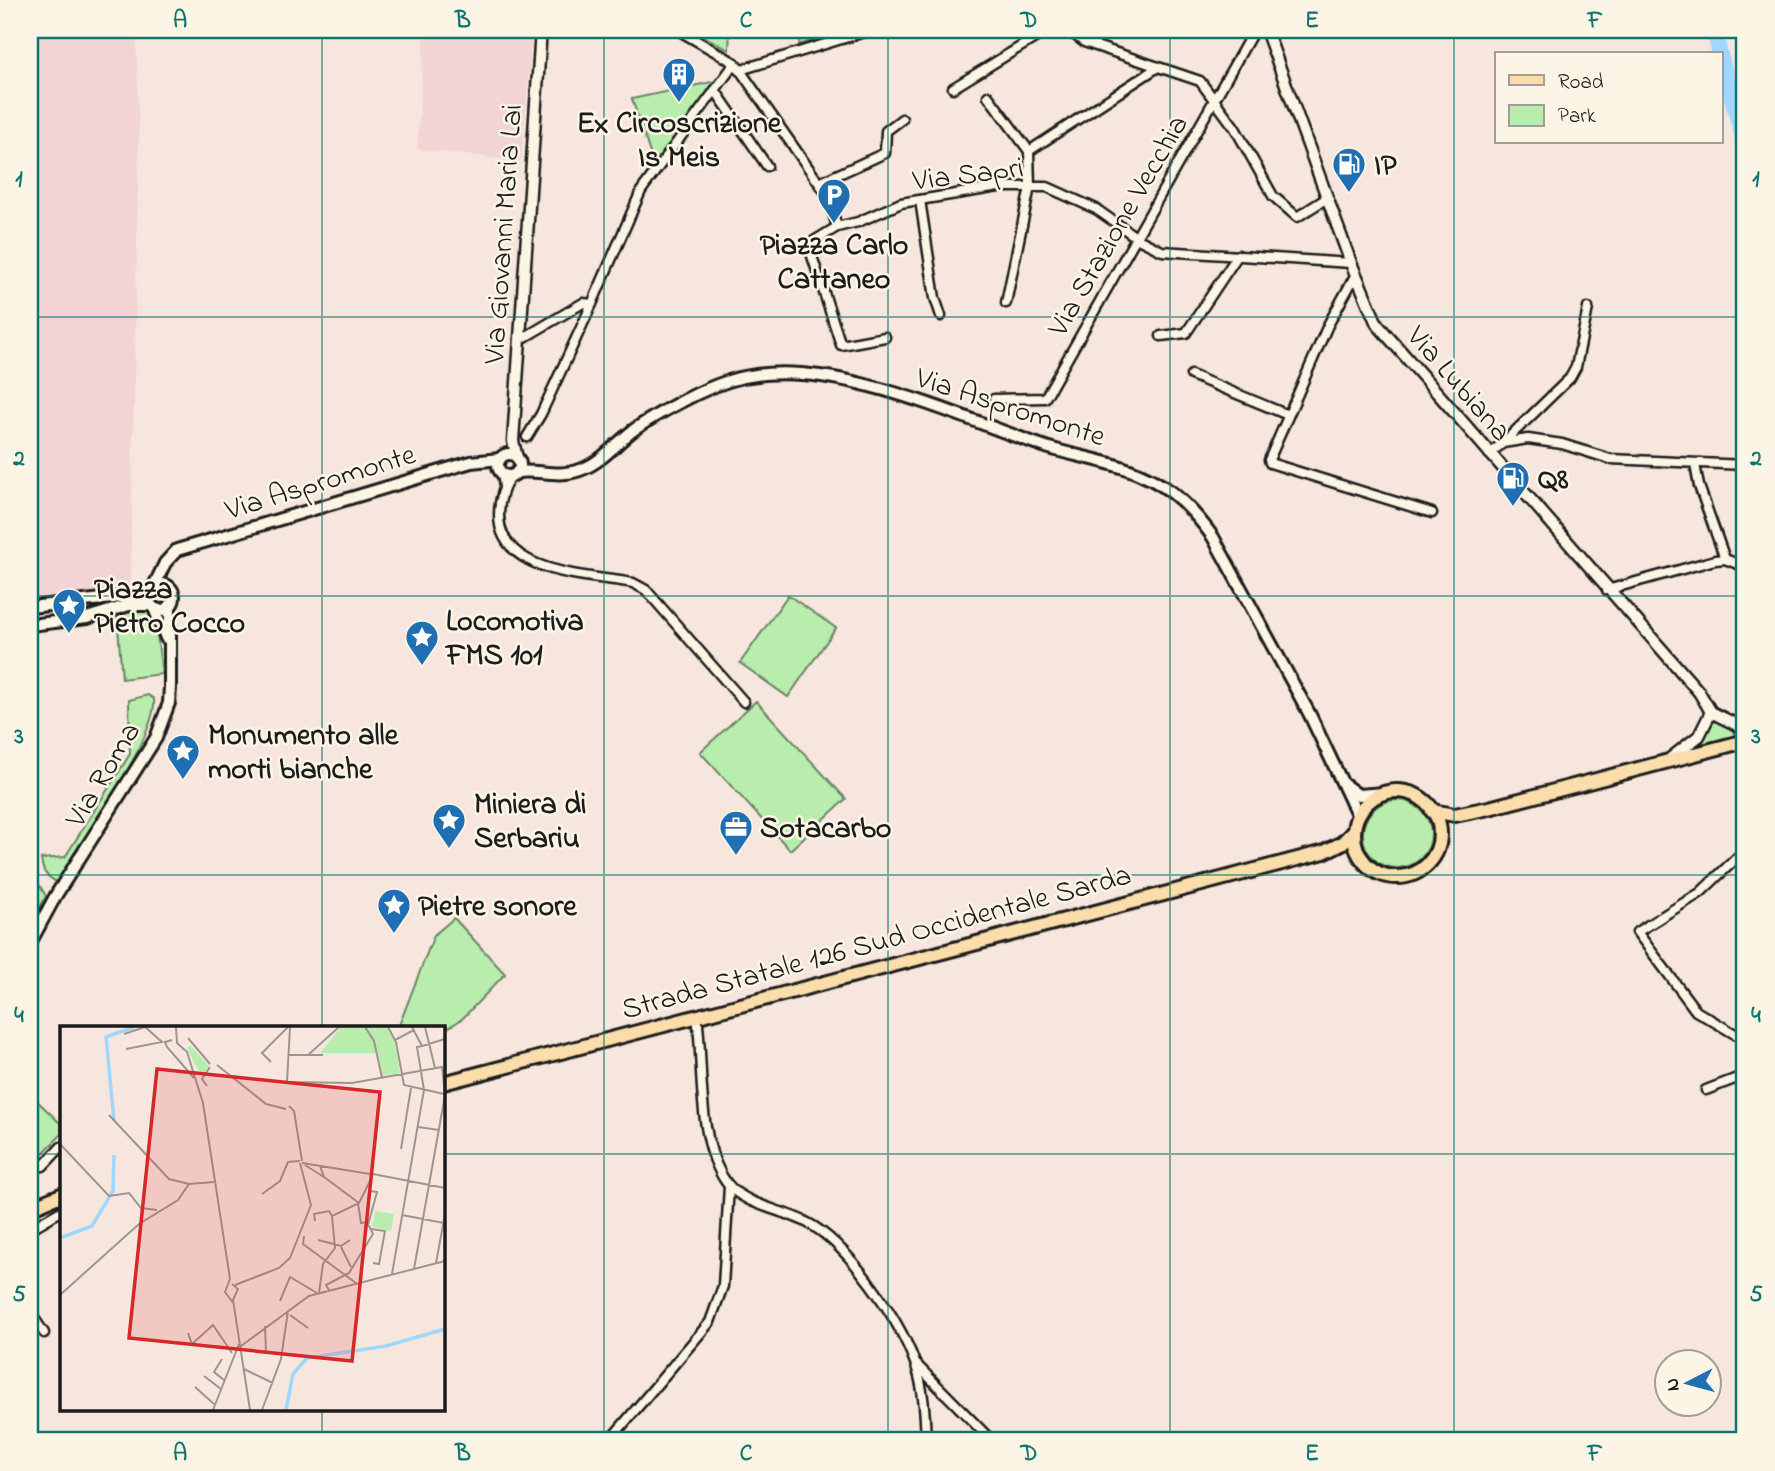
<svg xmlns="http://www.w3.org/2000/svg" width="1775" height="1471" viewBox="0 0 1775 1471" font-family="'Indie Flower',sans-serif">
  <rect width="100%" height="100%" fill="#f7e6dd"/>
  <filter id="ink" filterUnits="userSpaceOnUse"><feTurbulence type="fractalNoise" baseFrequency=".0143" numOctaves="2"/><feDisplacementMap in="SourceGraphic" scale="14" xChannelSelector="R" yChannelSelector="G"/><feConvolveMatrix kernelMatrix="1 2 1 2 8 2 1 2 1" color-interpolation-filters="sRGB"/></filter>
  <g filter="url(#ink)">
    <g fill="#f1d4d3">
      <path d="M30 30H136L139 135 130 591 30 603Z"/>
      <path d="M425 30 532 34 521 161 417 149Z"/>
    </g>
    <g fill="#b8edae" stroke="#6a8465" stroke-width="2">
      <path d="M693 30H730L729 50Z"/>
      <path d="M801 30H842L799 45Z"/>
      <path d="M716 81 654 165 632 99Z"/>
      <path d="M788 595 836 628 788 697 740 663Z"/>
      <path d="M136 610 149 612 155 619 162 674 122 679 117 614Z"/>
      <path d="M148 695 154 699C158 737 79 845 57 882 45 876 43 872 41 859L65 857 130 754 129 700Z"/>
      <path d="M756 701 846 799 790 850 700 752Z"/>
      <path d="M1713 718 1734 731V737L1699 745Z"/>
      <circle cx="1397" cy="834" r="34"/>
      <path d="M30 833 35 878 46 896 30 926Z"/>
      <path d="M454 918 505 974 462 1019 443 1031V1028H398L434 935Z"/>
      <path d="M30 1094 61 1124V1135L34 1162 30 1161Z"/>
    </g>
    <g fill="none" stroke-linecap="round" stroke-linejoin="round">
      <g stroke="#a0d6ff" stroke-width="16">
        <path d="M1714 30 1720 54"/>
        <path d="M1721 58 1745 146"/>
      </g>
      <defs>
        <g id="minor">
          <path d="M678 30 735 63 828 196 837 227 858 222 901 203 999 187H1047L1096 209 1140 240 1162 251 1351 263"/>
          <path d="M1068 30 1084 42 1200 81 1235 128 1273 196 1297 217 1327 198"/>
          <path d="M740 70 871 30"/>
          <path d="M953 88 1048 30"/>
          <path d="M715 90 767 166"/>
          <path d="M988 96 1029 151 1030 187 1006 303"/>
          <path d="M1029 151 1158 67"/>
          <path d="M819 183 885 153 886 131 902 119"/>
          <path d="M920 200 935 298 941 316"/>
          <path d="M837 227 814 241 811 253 841 345 885 337"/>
          <path d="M1356 274 1328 325 1269 460 1270 463 1432 513"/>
          <path d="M1161 336 1186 333 1238 255"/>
          <path d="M520 340 583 303 592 304 641 191 735 63"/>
          <path d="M1191 375 1288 415"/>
          <path d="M994 399 1045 398 1254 30"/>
          <path d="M527 437 541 414 592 304"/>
          <path d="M1503 443 1570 378 1576 367 1588 308"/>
          <path d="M1489 454 1503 443 1528 439 1562 444 1610 459 1745 465"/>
          <path d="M1695 464 1699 486 1725 559"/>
          <path d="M502 473 504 487"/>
          <path d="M513 475C503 484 499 502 499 515 499 575 590 575 633 583L646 590 744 702"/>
          <path d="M1607 590 1715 560 1725 559 1745 567"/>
          <path d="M1745 850 1700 893 1637 932 1696 1011 1745 1040"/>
          <path d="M697 1016C704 1066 696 1139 726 1182 743 1205 781 1209 806 1222 848 1243 899 1319 915 1363 924 1388 925 1415 926 1441"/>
          <path d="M1706 1090 1745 1075"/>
          <path d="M30 1168 43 1166 61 1147"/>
          <path d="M30 1229 61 1211"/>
          <path d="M30 1312 44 1333"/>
          <path d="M917 1365 992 1441"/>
          <path d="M609 1441 710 1322 723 1286 729 1186"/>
        </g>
        <g id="tertiary">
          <path d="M1266 30 1351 263 1377 324 1699 692 1711 712 1745 729"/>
          <path d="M517 458 513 441 541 30"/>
          <path d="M1671 758 1699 736 1711 712"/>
        </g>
        <g id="secondary">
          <circle cx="509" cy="465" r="11"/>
          <path d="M517 472C538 469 558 478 580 470 601 463 617 442 635 429 663 410 712 383 744 377 837 358 958 417 1046 447 1077 457 1112 461 1142 475 1173 488 1194 511 1213 537L1309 713 1358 816"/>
          <circle cx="161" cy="597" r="13"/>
          <path d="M154 586 165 563 177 550 471 462 500 459"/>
          <path d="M30 607 148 594"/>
          <path d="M154 608 166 638"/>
          <path d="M30 625 87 618 129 605H151"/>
          <path d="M1346 786 1358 795 1385 793"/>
          <path d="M30 943 56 895 156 738 169 703 170 687V605"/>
        </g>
        <g id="primary">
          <circle cx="1397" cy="834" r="43"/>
          <path d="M1432 811 1455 815 1489 808 1745 741"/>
          <path d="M443 1083 1324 852 1342 843 1354 831"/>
          <path d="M30 1208 61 1195"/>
        </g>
      </defs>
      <use href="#minor" stroke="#1c1c1c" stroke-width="13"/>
      <use href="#tertiary" stroke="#1c1c1c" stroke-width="15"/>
      <use href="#secondary" stroke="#1c1c1c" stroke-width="16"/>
      <use href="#primary" stroke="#1c1c1c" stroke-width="18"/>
      <use href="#minor" stroke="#fcf5e5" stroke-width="8"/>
      <use href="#tertiary" stroke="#fcf5e5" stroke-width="10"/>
      <use href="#secondary" stroke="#fcf5e5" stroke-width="10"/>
      <use href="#primary" stroke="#faddab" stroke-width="12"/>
    </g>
  </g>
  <path fill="none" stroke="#0f766e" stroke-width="2" stroke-opacity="0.55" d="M322 30V1028M604 30V1441M888 30V1441M1170 30V1441M1454 30V1441M30 317H1745M30 596H1745M30 875H1745M30 1154H61M443 1154H1745M322 1410V1441"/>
  <defs>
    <symbol id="building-pin" viewBox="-11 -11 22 30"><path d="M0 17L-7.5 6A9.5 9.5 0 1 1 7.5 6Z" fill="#1f6fb2" stroke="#fcf5e5"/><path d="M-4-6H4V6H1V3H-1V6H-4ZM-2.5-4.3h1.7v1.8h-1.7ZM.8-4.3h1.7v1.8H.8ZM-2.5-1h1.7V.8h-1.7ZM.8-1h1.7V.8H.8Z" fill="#fff"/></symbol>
    <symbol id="fuel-pin" viewBox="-11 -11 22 30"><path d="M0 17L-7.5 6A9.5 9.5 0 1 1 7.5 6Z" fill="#1f6fb2" stroke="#fcf5e5"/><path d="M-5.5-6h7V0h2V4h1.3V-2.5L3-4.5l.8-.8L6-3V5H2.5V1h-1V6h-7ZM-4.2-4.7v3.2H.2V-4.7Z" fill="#fff"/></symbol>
    <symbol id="parking-pin" viewBox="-11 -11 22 30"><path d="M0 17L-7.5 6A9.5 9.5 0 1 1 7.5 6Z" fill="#1f6fb2" stroke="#fcf5e5"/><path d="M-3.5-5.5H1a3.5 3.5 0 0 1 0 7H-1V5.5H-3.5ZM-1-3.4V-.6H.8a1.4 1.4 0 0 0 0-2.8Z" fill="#fff"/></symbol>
    <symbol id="sight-pin" viewBox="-11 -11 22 30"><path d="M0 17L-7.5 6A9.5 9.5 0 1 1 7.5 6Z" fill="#1f6fb2" stroke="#fcf5e5"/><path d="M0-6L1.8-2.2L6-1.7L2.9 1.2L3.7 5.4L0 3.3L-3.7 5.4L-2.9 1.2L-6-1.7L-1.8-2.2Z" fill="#fff"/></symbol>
    <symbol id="office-pin" viewBox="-11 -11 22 30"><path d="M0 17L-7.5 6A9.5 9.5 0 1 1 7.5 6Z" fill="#1f6fb2" stroke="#fcf5e5"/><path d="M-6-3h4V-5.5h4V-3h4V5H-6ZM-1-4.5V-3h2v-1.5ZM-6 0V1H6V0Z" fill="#fff"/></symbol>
  </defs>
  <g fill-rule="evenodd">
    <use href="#building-pin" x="660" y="55" width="38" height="52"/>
    <use href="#fuel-pin" x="1330" y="145" width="38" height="52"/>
    <use href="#parking-pin" x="815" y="176" width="38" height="52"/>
    <use href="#fuel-pin" x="1494" y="459" width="38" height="52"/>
    <use href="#sight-pin" x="50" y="586" width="38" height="52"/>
    <use href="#sight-pin" x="403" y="618" width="38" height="52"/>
    <use href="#sight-pin" x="164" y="732" width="38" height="52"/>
    <use href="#sight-pin" x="430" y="801" width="38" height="52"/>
    <use href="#office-pin" x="717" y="808" width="38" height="52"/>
    <use href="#sight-pin" x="375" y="886" width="38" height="52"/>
  </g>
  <g text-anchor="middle" stroke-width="5" stroke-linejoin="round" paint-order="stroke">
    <g font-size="30" font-weight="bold" fill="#1c1c1c" stroke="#fcf5e5" text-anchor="start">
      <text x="679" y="132" text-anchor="middle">Ex Circoscrizione<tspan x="679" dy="34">Is Meis</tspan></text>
      <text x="1374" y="174">IP</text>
      <text x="834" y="254" text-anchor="middle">Piazza Carlo<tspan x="834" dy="34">Cattaneo</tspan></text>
      <text x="1538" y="488">Q8</text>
      <text x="94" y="598">Piazza<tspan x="94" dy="34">Pietro Cocco</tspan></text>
      <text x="446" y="630">Locomotiva<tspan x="446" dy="34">FMS 101</tspan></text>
      <text x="208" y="744">Monumento alle<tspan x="208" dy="34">morti bianche</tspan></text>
      <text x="474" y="813">Miniera di<tspan x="474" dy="34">Serbariu</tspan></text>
      <text x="760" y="837">Sotacarbo</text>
      <text x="418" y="915">Pietre sonore</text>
    </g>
    <g font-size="30" fill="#1c1c1c" stroke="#fcf5e5">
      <text transform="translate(968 173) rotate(-7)" y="10">Via Sapri</text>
      <text transform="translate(1117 225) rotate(-60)" y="10">Via Stazione Vecchia</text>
      <text transform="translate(502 234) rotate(-86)" y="10">Via Giovanni Maria Lai</text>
      <text transform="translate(1460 383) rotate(49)" y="10">Via Lubiana</text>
      <text transform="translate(1011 406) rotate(18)" y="10">Via Aspromonte</text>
      <text transform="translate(320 481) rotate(-17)" y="10">Via Aspromonte</text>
      <text transform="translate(102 774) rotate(-59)" y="10">Via Roma</text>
      <text transform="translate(876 941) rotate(-15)" y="10">Strada Statale 126 Sud Occidentale Sarda</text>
    </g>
  </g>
  <g transform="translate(60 1026)">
    <rect width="385" height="385" fill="#f7e6dd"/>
    <path d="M281 1H327L335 16 340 47 322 50 314 18 316 27H260ZM130 19 149 40 142 51 127 23ZM315 185 334 188 331 205 312 201Z" fill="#b8edae"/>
    <path fill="none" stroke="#a0d6ff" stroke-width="3.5" d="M54 94 46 11 74 1M0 212 32 200 53 165 54 129M226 384 233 348 247 332 326 320 385 303"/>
    <path fill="none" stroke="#9f9590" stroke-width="2" d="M116 1 117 17 127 26 143 77 170 253 165 266 174 278M305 1 314 15 322 52M328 1 336 16 344 59 384 68M352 1 362 20M365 1 375 42M64 8 85 1 102 16 66 23M128 12 150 38M112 14 105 16 107 21 134 52M335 14 354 4M362 20 385 13M229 29H263M248 29 279 1M211 36 202 27 228 1M157 39 206 78 226 83M227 56 230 1M228 56 292 57 382 41 385 69M147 60 142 53 150 41M229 80 234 85 242 135M49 89 109 153 129 158M358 101 379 104M0 118 49 170 69 167 81 182 97 184M341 123 351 62M242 137 310 148M245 139 264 151M260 140 264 151 299 177M313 148 385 162M202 168 220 155 228 136 240 135M342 189 384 197M255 195 254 188 269 185 272 190M307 196 310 164M308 199 317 166 310 165M311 203 325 205 319 238 313 237M244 210 243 218 296 257M258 214 281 220 290 214M281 221 291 241M376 237 385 188M354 243 385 69M332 248 364 64 357 21 362 20M172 258 178 263 173 274 190 384M175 259 219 242 230 232 251 179 240 137M269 264 266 259 289 247 313 208 307 196 301 197 298 177M259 267 263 238 275 222 272 190 299 177 312 151M0 269 79 198 118 174 129 158 154 156M220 275 230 251 257 267M230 289 248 302M205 300 206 326M128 307 132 318 153 299 172 327M181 320 249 270 385 235M162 333 154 346 164 354M184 343 213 357M144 350 161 363M135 361 154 378M153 384 179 318M202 384 221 333 228 285"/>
    <path fill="#d62828" fill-opacity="0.15" stroke="#d62828" stroke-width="3.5" d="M97 43 320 66 292 335 69 312Z"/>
    <rect width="385" height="385" fill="none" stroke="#1c1c1c" stroke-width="3.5"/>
  </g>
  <rect width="1775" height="1471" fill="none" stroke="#fcf5e5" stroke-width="77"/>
  <rect x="1495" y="52" width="228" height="91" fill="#fcf5e5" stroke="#a29e95" stroke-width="2"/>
  <rect x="1509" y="75" width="35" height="10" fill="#faddab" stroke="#a29e95" stroke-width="2"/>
  <text x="1558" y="88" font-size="21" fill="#1c1c1c">Road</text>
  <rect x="1509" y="105" width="35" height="21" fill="#b8edae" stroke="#a29e95" stroke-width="2"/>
  <text x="1558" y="122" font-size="21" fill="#1c1c1c">Park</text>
  <g transform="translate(1688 1383) rotate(264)"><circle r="33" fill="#fcf5e5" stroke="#a29e95" stroke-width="2"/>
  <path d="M0-5L12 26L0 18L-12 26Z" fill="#1f6fb2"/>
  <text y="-10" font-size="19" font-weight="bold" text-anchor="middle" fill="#1c1c1c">N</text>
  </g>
  <rect x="38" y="38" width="1698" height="1394" fill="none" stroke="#0f766e" stroke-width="2.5"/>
  <g font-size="23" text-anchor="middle" font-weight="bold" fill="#0f766e">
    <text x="180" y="27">A</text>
    <text x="463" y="27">B</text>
    <text x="746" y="27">C</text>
    <text x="1029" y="27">D</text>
    <text x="1312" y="27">E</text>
    <text x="1595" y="27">F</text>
    <text x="19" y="186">1</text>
    <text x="1756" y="186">1</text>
    <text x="19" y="465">2</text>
    <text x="1756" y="465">2</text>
    <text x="19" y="743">3</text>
    <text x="1756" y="743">3</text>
    <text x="19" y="1022">4</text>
    <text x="1756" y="1022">4</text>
    <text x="19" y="1301">5</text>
    <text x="1756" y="1301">5</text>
    <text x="180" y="1460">A</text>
    <text x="463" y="1460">B</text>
    <text x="746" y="1460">C</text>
    <text x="1029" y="1460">D</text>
    <text x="1312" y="1460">E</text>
    <text x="1595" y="1460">F</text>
  </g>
</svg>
